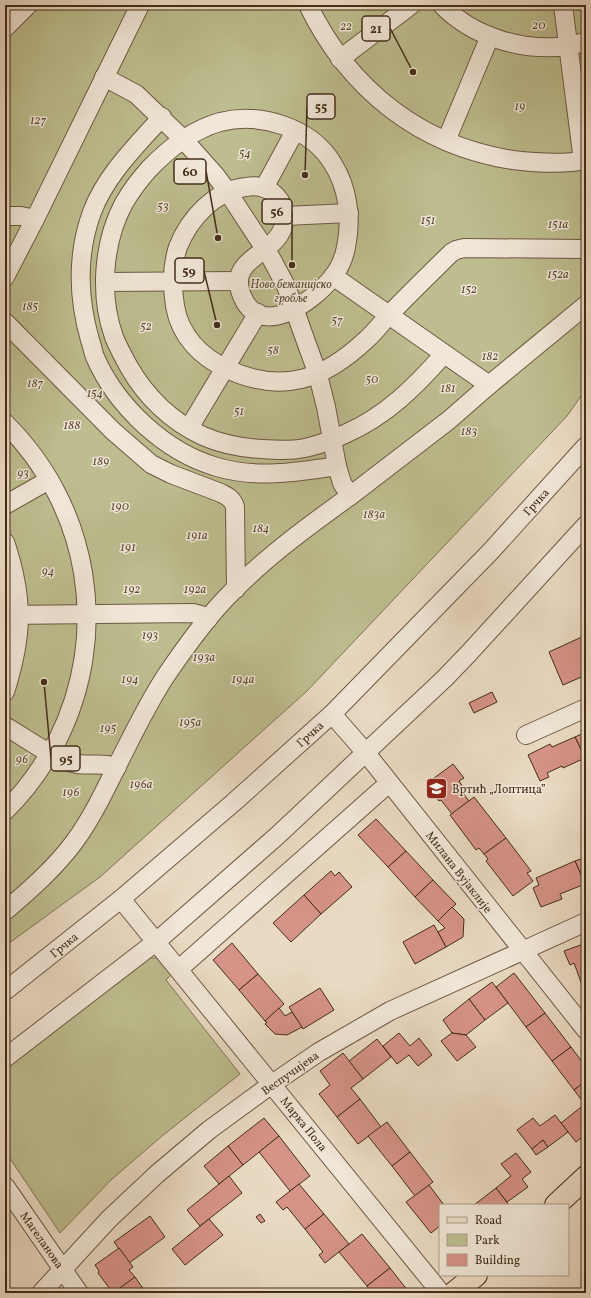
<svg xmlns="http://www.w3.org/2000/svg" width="591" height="1298" viewBox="0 0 591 1298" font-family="Vollkorn,serif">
  <rect width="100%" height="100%" fill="#eadac3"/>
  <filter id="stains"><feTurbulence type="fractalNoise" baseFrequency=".005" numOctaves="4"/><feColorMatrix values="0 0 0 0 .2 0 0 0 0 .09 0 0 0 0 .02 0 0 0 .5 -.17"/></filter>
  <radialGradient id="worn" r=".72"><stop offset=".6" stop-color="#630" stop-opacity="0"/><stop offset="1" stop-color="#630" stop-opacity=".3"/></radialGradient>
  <g fill="#bdbd8f" stroke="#807553">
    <path d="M5 5H586V389L567 416 307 691 100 877 5 946Z"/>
    <path d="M146 958H161L172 974 166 980 240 1074 162 1136 111 1180 60 1233 5 1151V1070Z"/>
  </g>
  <g fill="#d69387" stroke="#432d17">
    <path d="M586 635V675L563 685 549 652Z"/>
    <path d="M492 692 497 702 474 713 469 703Z"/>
    <path d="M586 732V758H585L575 737Z"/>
    <path d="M575 737 585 758 563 768 562 766 547 773 549 777 540 781 528 755 550 744 552 747Z"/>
    <path d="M453 764 464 778 459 781 463 787 460 789 469 801 452 814 441 800 439 801 426 784Z"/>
    <path d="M474 797 506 838 484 854 479 848 476 850 450 815Z"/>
    <path d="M376 819 406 851 388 867 358 835Z"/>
    <path d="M506 838 531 871 527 873 533 881 513 896 486 861 488 859 484 854Z"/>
    <path d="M406 851 433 880 415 897 388 867Z"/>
    <path d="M586 857V886L575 861Z"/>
    <path d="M575 861 585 884 560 894 562 899 541 907 533 888 539 885 536 878Z"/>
    <path d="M331 871 335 876 339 872 352 887 321 914 304 895Z"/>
    <path d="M433 880 456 904 438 921 415 897Z"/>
    <path d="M304 895 321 914 291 942 273 923Z"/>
    <path d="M452 907 464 919 463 937 446 947 438 932 445 928 438 921Z"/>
    <path d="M434 925 446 947 415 964 403 942Z"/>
    <path d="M232 943 258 974 239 990 213 960Z"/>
    <path d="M586 943V993H585L574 963 570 965 564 951Z"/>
    <path d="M514 973 545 1013 526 1027 496 987Z"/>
    <path d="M258 974 284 1004 265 1021 239 990Z"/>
    <path d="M492 982 508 1003 485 1020 469 999Z"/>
    <path d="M320 988 334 1010 303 1029 289 1007Z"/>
    <path d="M469 999 485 1020 466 1035 452 1033 443 1020Z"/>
    <path d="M279 1008 285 1016 292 1012 302 1027 287 1035 275 1034 265 1024 267 1022 265 1021Z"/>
    <path d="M545 1013 571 1047 552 1061 526 1027Z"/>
    <path d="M399 1033 410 1046 419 1038 432 1055 418 1066 409 1055 397 1064 383 1046Z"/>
    <path d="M452 1033 466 1035 476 1047 457 1061 441 1041Z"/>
    <path d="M377 1039 391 1057 363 1079 349 1061Z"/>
    <path d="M571 1047 586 1067V1081L574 1090 552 1061Z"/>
    <path d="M343 1053 363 1079 351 1088 360 1099 337 1117 319 1094 330 1085 320 1071Z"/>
    <path d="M586 1081V1106L574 1090Z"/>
    <path d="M360 1099 381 1127 358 1144 337 1117Z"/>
    <path d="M585 1104 586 1134 576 1142 561 1123Z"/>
    <path d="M555 1115 568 1132 548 1147 543 1140 532 1149 517 1130 533 1118 540 1126Z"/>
    <path d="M264 1118 279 1136 243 1165 228 1146Z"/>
    <path d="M387 1122 410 1152 392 1166 368 1136Z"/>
    <path d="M279 1136 310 1176 290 1191 259 1152Z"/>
    <path d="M543 1140 548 1147 536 1155 532 1149Z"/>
    <path d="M228 1146 243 1165 219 1184 204 1166Z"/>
    <path d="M410 1152 433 1182 415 1196 392 1166Z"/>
    <path d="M516 1153 531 1172 522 1179 528 1187 507 1202 496 1188 511 1176 501 1164Z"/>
    <path d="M229 1176 242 1193 200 1226 187 1210Z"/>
    <path d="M299 1184 324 1214 305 1229 287 1207 283 1210 276 1202Z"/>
    <path d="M429 1185 444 1205H440V1226L431 1233 406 1202Z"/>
    <path d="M496 1188 509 1205H474Z"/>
    <path d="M260 1214 265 1221 261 1223 256 1217Z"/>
    <path d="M324 1214 349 1244 325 1263 319 1255 323 1252 305 1229Z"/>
    <path d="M150 1216 165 1237 129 1263 114 1242Z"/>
    <path d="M209 1219 223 1235 185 1265 172 1249Z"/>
    <path d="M362 1234 390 1268 367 1286 339 1252Z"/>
    <path d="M5 1241 10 1250 5 1253Z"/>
    <path d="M119 1248 133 1267 129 1270 135 1277 113 1293 98 1273 99 1271 95 1265Z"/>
    <path d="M390 1268 408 1291 406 1293H367L370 1291 367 1286Z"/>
    <path d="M135 1277 146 1293H113Z"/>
  </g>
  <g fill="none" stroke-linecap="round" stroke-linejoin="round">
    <defs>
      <g id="minor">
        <path d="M308 5C349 89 420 146 513 160 537 163 562 165 586 160"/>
        <path d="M442 5C473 37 523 52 568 46 574 45 580 43 586 42"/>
        <path d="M563 5 583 161"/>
        <path d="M5 28 28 5"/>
        <path d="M340 59 411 5"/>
        <path d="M104 77 136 94 183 139 216 176 227 191 271 258 286 286 318 375 326 407 337 466 342 483 350 496 449 420 489 385 586 305"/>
        <path d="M162 117C136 146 106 175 92 212 77 253 78 298 90 340 92 345 93 352 95 357 117 407 165 452 217 467 257 479 298 472 337 466"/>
        <path d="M446 141 490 36"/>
        <path d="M264 188 295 131"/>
        <path d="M5 216H21L35 219"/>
        <path d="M285 216 349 213"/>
        <path d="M333 276 489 385"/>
        <path d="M5 277 35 219 140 5"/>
        <path d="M106 282 239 281"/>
        <path d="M5 322 113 431 151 464 171 474 221 493C229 497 233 500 235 507L236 589"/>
        <path d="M444 354C415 387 386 416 345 434 332 440 319 445 305 448 290 451 276 450 262 449 242 448 221 444 203 436 172 422 146 397 129 367 124 358 118 347 114 337 99 295 103 242 124 203 131 191 140 179 149 169 169 148 192 130 220 122 260 112 311 127 333 164 348 188 352 219 346 247 344 258 339 269 332 278 313 301 261 341 242 296 225 255 282 255 284 221 285 212 283 203 277 197 268 187 258 185 246 187 215 190 189 219 178 247 172 265 172 287 175 306 180 336 201 357 227 369 283 395 325 379 367 339 376 331 382 322 390 314 410 293 431 273 451 253L456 250 464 248 586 249"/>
        <path d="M5 423C90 507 111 634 57 741 43 766 26 791 5 811"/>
        <path d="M189 428 258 313"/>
        <path d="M5 505 49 480"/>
        <path d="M5 542C24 598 23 636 5 692"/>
        <path d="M5 615 193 613 204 616 208 619"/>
        <path d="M332 714 366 753 586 1030"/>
        <path d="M5 726C26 738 53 759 77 764 90 766 103 762 117 767"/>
        <path d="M526 735 586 708"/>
        <path d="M121 899 441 1293"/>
        <path d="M5 911C30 890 55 868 75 841 96 812 110 779 126 748 138 724 151 699 165 677 184 649 203 622 226 598 263 559 307 527 350 496"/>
        <path d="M179 969 389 783"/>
        <path d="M5 991 121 899 233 803 332 714 491 551 586 446"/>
        <path d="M5 1058 157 941 277 836 445 678 469 653 586 525"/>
        <path d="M5 1186 79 1293"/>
        <path d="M41 1293 109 1219 157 1174 209 1130 272 1084 319 1052 390 1011 586 922"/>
      </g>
      <g id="major">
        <path d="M556 1205 586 1177"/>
        <path d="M454 1293 476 1275"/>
      </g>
    </defs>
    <use href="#minor" stroke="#6d5842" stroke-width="20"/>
    <use href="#major" stroke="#432d17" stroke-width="24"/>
    <use href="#minor" stroke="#f1e7d8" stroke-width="18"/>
    <use href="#major" stroke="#eadac3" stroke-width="22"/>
  </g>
  <defs>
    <symbol id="school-square" viewBox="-11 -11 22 22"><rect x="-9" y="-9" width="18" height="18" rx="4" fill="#8f2418" stroke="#f1e7d8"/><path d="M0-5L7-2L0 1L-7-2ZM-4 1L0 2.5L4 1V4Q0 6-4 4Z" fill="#fff"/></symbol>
  </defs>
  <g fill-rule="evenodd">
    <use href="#school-square" x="424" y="776" width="25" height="25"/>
  </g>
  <g text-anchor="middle" stroke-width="3" stroke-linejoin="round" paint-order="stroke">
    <g font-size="12" font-style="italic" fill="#5b4a2f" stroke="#f1e7d8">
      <text x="539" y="29">20</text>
      <text x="346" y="30">22</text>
      <text x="520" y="110">19</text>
      <text x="38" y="124">127</text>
      <text x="245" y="157">54</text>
      <text x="163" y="210">53</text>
      <text x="428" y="224">151</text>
      <text x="558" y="228">151a</text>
      <text x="558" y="278">152a</text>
      <text x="291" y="288">Ново бежанијско<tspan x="291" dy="14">гробље</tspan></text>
      <text x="469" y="293">152</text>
      <text x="30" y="310">185</text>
      <text x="337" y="324">57</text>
      <text x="146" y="330">52</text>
      <text x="273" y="354">58</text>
      <text x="490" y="360">182</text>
      <text x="372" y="383">50</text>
      <text x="35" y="387">187</text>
      <text x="448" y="392">181</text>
      <text x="95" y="397">154</text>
      <text x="239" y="415">51</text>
      <text x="72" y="429">188</text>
      <text x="469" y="435">183</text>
      <text x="101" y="465">189</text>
      <text x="23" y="477">93</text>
      <text x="120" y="510">190</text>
      <text x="374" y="518">183a</text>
      <text x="261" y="532">184</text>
      <text x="197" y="539">191a</text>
      <text x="128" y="551">191</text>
      <text x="48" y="575">94</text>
      <text x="132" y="593">192</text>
      <text x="195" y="593">192а</text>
      <text x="150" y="639">193</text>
      <text x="204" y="661">193a</text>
      <text x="130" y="683">194</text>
      <text x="243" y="683">194a</text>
      <text x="190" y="726">195a</text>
      <text x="108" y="732">195</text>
      <text x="22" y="763">96</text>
      <text x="141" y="788">196a</text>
      <text x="71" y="796">196</text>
    </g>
    <g font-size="12" fill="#432d17" stroke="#f1e7d8">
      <text transform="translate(536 502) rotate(-48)" y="4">Грчка</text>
      <text transform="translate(310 734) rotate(-42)" y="4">Грчка</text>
      <text transform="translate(459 872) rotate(52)" y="4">Милана Вујаклије</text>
      <text transform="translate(64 945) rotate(-39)" y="4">Грчка</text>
      <text transform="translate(290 1073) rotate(-35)" y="4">Веспучијева</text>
      <text transform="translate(304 1124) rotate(51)" y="4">Марка Пола</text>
      <text transform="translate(42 1240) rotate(55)" y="4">Магеланова</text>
    </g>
    <g font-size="12" fill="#432d17" stroke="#f1e7d8" text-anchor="start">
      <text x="452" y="793">Вртић „Лоптица”</text>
    </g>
  </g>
  <path fill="none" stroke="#432d17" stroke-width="1.5" d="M413 72L390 28M305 175L307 106M218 238L206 171M292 265L292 212M217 325L204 271M44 682L51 759"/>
  <g fill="#432d17" stroke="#f1e7d8" stroke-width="1.5">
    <circle cx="413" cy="72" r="4"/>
    <circle cx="305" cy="175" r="4"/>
    <circle cx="218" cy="238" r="4"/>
    <circle cx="292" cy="265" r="4"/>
    <circle cx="217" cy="325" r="4"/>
    <circle cx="44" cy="682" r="4"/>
  </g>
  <g fill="#f1e7d8" stroke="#432d17" stroke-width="1.5">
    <rect x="362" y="16" width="28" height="25" rx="4"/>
    <rect x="307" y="94" width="28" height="25" rx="4"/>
    <rect x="174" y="159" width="32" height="25" rx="4"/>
    <rect x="262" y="199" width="30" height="25" rx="4"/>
    <rect x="175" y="258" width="29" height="25" rx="4"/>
    <rect x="51" y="746" width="29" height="25" rx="4"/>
  </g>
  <g font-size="13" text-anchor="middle" font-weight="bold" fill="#432d17">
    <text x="376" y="33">21</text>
    <text x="321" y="111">55</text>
    <text x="190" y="176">60</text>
    <text x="277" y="216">56</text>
    <text x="189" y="275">59</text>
    <text x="66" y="763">95</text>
  </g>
  <rect width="591" height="1298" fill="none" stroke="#eadac3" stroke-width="20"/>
  <rect x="6" y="6" width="579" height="1286" fill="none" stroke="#432d17" stroke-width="2"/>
  <rect x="10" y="10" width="571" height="1278" fill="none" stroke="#432d17"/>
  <rect x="439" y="1204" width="130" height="72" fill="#f1e7d8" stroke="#ab9d8b"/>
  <rect x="447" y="1217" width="20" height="6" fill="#eadac3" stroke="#ab9d8b"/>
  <text x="475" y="1224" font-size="12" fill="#432d17">Road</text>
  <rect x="447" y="1234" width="20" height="12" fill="#bdbd8f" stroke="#ab9d8b"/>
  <text x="475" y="1244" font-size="12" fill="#432d17">Park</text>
  <rect x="447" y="1254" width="20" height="12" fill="#d69387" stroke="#ab9d8b"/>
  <text x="475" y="1264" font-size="12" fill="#432d17">Building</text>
  <rect width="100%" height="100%" filter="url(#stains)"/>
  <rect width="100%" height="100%" fill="url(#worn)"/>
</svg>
